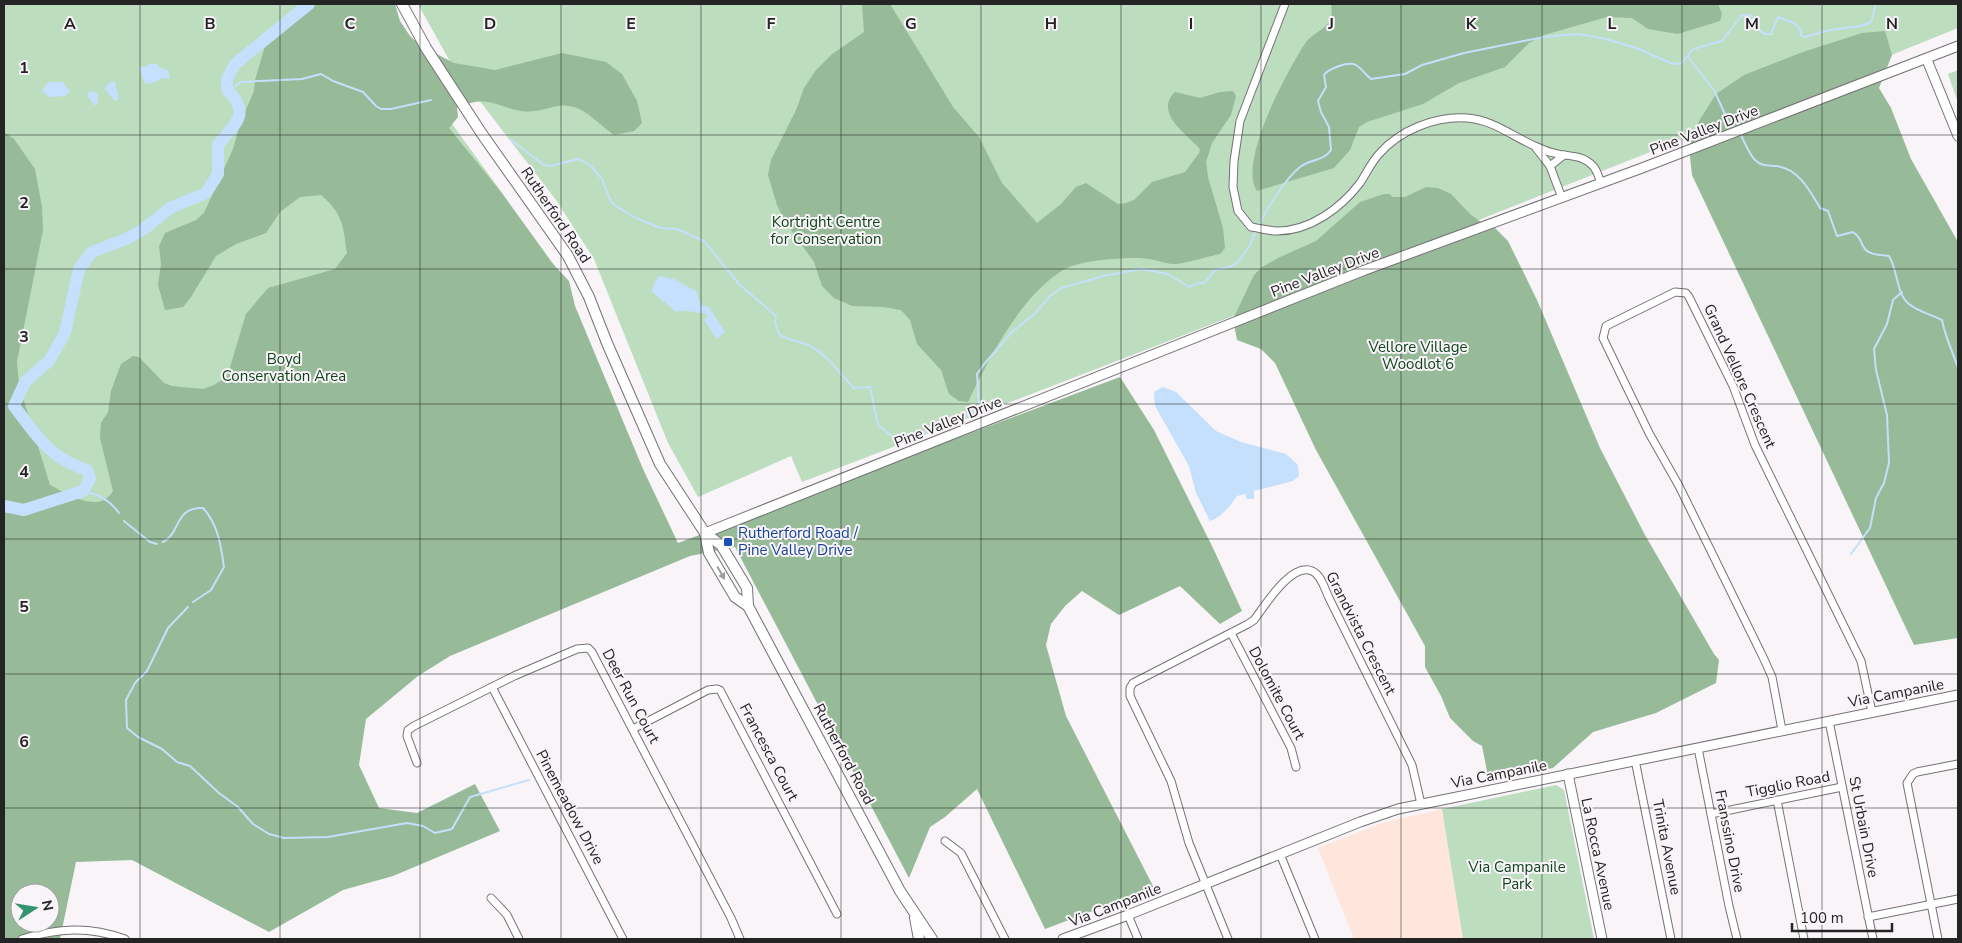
<svg xmlns="http://www.w3.org/2000/svg" width="1962" height="943" viewBox="0 0 1962 943" font-family="'Nunito Sans',sans-serif">
  <rect width="100%" height="100%" fill="#f8f4f8"/>
  <path fill="#ffe6dd" d="M1442 809 1463 939H1354L1318 848 1382 823Z"/>
  <g fill="#bcddbe">
    <path d="M4 4H372L403 56 565 280 4 784Z"/>
    <path d="M418 4H1958V28C1575 184 1189 334 802 482L791 456 698 497 668 443 594 259 556 200 452 65Z"/>
    <path d="M1958 70V103L1948 74Z"/>
    <path d="M1556 785 1564 790 1594 939H1463L1442 809Z"/>
  </g>
  <g fill="#97ba99" fill-rule="evenodd">
    <path d="M311 4H395L400 21 410 36 421 46 454 63 495 70 562 53 606 62 622 74 637 101 642 123 634 131 614 135C604 128 588 112 577 108 557 102 553 109 535 111 503 115 494 90 457 108L458 117 449 128 501 192 552 263 569 281 575 306 643 469 678 543 1120 377 1154 430 1213 548 1242 611 1220 624 1180 586 1119 615 1082 591 1065 606 1051 624 1046 645 1066 716 1154 888 1045 929 977 789 945 817 930 827 909 878 735 547 690 556 450 656 418 676 366 719 359 765 379 808 417 813 475 784 500 831 393 876 343 890 269 932 132 860 76 862 60 939H4V132L14 139 35 169 42 207 43 230 17 362 19 385 50 485C68 494 99 515 113 491L100 438 101 423 108 412 111 391 121 364 133 356 139 357 164 383 172 386 203 389 214 385 227 377 246 314 268 288 335 269 347 253C343 225 343 214 321 195L300 197 280 212 266 233 236 244 216 256 191 297 183 307 165 310 158 285 161 264 159 246 165 233 196 220 204 213 233 149 241 121 254 91 255 80 268 36 278 25ZM20 893H50V923H20Z"/>
    <path d="M862 4H890L953 107 979 137 1002 183 1037 223 1061 204 1076 187 1086 183 1118 204 1126 203 1134 200 1152 182 1185 172 1199 153 1200 149C1188 135 1153 113 1175 92L1200 98 1220 92 1233 91 1236 96 1231 115 1212 143 1206 162 1208 177 1223 228 1225 248 1220 254C1209 256 1181 265 1172 264 1160 262 1150 258 1138 258 1118 258 1080 260 1063 270 1020 297 989 358 968 402L959 401 949 394 941 370 917 344 910 320 901 310 883 307 852 306 834 298 822 286 814 262 784 220 777 205 768 175 771 160 796 110 804 88 816 70 831 55 864 32Z"/>
    <path d="M1331 4H1718L1722 14 1720 21 1678 34 1648 29 1632 18 1607 17 1544 35 1529 43 1505 67 1459 83 1423 104 1367 122 1359 127 1350 150 1334 168 1257 191C1237 162 1289 68 1306 42 1312 34 1324 30 1329 22 1333 16 1332 10 1331 4Z"/>
    <path d="M1885 31 1892 55 1879 88 1891 108 1911 159 1958 242V638L1914 645 1692 175 1689 147 1699 121 1716 94 1744 75 1803 52 1862 33Z"/>
    <path d="M1426 187 1438 188 1451 194 1470 214 1481 222 1494 227 1508 241 1537 300 1600 448 1645 535 1714 654 1719 660 1716 683 1656 713 1593 732 1553 768 1489 781 1482 746 1473 741 1450 718 1441 696 1425 667V646L1316 450 1275 363 1261 349 1237 340 1233 319 1254 275 1262 267 1278 258 1316 241 1360 202 1384 194H1389L1393 197H1405Z"/>
  </g>
  <g fill="#c4e0fc">
    <path d="M149 64H157L160 68 168 70 170 79 161 78 156 82 145 84 139 67H145Z"/>
    <path d="M112 81 115 82 119 99 115 101 104 88Z"/>
    <path d="M48 82H63L70 92 65 96 49 97 42 91Z"/>
    <path d="M93 91 98 94 97 105H94L88 97V92Z"/>
    <path d="M658 276 674 279 696 291 701 305 709 307 725 332 717 339 704 320 708 317 705 313C694 313 686 309 676 312L651 291Z"/>
    <path d="M1163 387 1176 392 1216 431 1241 442 1286 454 1298 465 1299 476 1293 481 1254 491V499H1247L1245 494 1237 496C1230 506 1222 517 1210 521L1196 493 1189 466 1155 406 1154 392Z"/>
  </g>
  <g fill="none" stroke-linecap="round" stroke-linejoin="round">
    <g stroke="#c4e0fc" stroke-width="2">
      <path d="M1688 57 1714 90 1729 123 1734 127"/>
      <path d="M229 91 241 82 302 79 321 74 333 81 363 92 376 106 381 109H391L431 100"/>
      <path d="M1740 133C1744 141 1749 154 1755 160 1762 167 1769 165 1777 166 1799 169 1810 191 1820 208L1828 211 1837 236 1853 232C1863 239 1859 242 1865 249 1870 255 1881 255 1889 256 1898 270 1896 294 1909 304 1917 311 1932 315 1942 320 1945 337 1953 352 1958 368"/>
      <path d="M511 140 544 165 550 166 579 159 591 166 602 179 611 202 616 206 632 216 660 228 677 229 704 241 739 284 776 316 775 323 779 334C789 341 801 341 812 347 829 356 840 375 854 388L870 387 878 425 893 437 900 439 943 427 976 410 979 405 977 374 985 363 1012 332 1034 314 1052 294 1062 288 1103 276 1142 269 1168 274 1189 287 1199 283H1204L1215 270 1230 267 1238 262 1249 247 1255 233"/>
      <path d="M1259 225C1267 208 1286 178 1300 167 1310 159 1324 161 1331 150L1329 127 1321 112 1318 101 1326 87 1324 75C1328 69 1348 61 1356 65 1361 68 1366 75 1371 79L1405 74 1422 65 1464 53 1544 37 1579 34 1606 39 1639 49 1673 64 1682 63 1693 49 1722 41 1741 16 1751 15C1756 24 1759 36 1771 34L1778 17C1788 21 1801 23 1801 35L1804 37C1813 35 1822 32 1831 30 1846 27 1858 29 1871 22L1876 4"/>
      <path d="M1958 422V430"/>
      <path d="M83 491C98 494 110 500 119 513"/>
      <path d="M124 521 150 542 157 544"/>
      <path d="M163 542C181 533 174 507 203 508 218 524 221 546 224 567L211 590 193 602"/>
      <path d="M1851 554 1870 528 1876 498 1884 483 1889 463 1887 415 1876 370 1874 349 1887 324 1893 300 1902 292"/>
      <path d="M188 607 168 628 147 671 135 683 126 700 127 728 138 737 162 749 177 762 190 766 219 793 238 807 253 824 269 834 284 838 328 837 407 823 423 826 435 833 452 829 470 797 529 780"/>
    </g>
    <path stroke="#c4e0fc" stroke-width="12" d="M4 506 24 510 83 491 90 479 87 470C49 458 37 436 14 406L25 382 49 361 65 333 79 269 92 252 126 239 144 229 170 208 206 193 218 174V145C235 123 252 115 227 89V79L235 64 309 4"/>
    <defs>
      <g id="minor">
        <path d="M1285 4 1240 121 1234 161 1233 187 1238 211 1251 227C1259 228 1269 231 1277 231 1310 231 1341 208 1360 183 1366 174 1371 163 1379 154 1400 130 1435 116 1467 118 1494 120 1513 137 1537 147 1542 149 1548 152 1554 153 1568 157 1582 154 1593 166 1597 170 1599 178 1601 183"/>
        <path d="M1536 148 1550 166 1562 198"/>
        <path d="M1550 166 1564 155"/>
        <path d="M1231 633 1291 748 1296 767"/>
        <path d="M492 687 623 939"/>
        <path d="M1829 721 1873 939"/>
        <path d="M633 729 708 690 717 689 720 690 837 914"/>
        <path d="M1782 730 1772 677 1763 657 1679 486 1649 433 1603 338 1606 326 1675 292 1686 293 1689 297 1733 386 1755 445 1861 661 1872 712"/>
        <path d="M1698 748 1729 906 1737 939"/>
        <path d="M1635 760 1671 939"/>
        <path d="M417 763 407 736 408 730 414 726 514 676 577 649 588 648 592 652 731 918 740 939"/>
        <path d="M1777 800 1804 939"/>
        <path d="M1711 814 1842 787"/>
        <path d="M945 841 961 853 1005 939"/>
        <path d="M1280 854 1315 939"/>
        <path d="M491 898 507 915 519 939"/>
        <path d="M1128 915 1138 939"/>
        <path d="M1868 917 1958 899"/>
        <path d="M22 939C58 928 89 926 125 939"/>
        <path d="M1228 939 1189 843 1171 781 1130 696V688L1133 683 1248 624 1254 620C1264 607 1291 562 1312 571 1321 574 1325 590 1329 598L1412 765 1421 804"/>
        <path d="M1938 939 1907 783 1913 774 1917 772 1958 764"/>
      </g>
      <g id="tertiary">
        <path d="M1927 60 1958 136"/>
        <path d="M705 533 1365 270 1642 168 1958 46"/>
        <path d="M1568 774 1602 939"/>
        <path d="M1063 939 1128 915 1360 822 1398 809 1958 695"/>
      </g>
      <g id="secondary">
        <path d="M402 4 426 48 482 134 568 256 589 297 607 343 660 464 705 533 709 553 735 597 748 606"/>
        <path d="M705 533 721 545 747 588 748 606 900 891 932 939"/>
        <path d="M915 918 919 939"/>
      </g>
    </defs>
    <use href="#minor" stroke="#757275" stroke-width="9"/>
    <use href="#tertiary" stroke="#757275" stroke-width="11"/>
    <use href="#secondary" stroke="#757275" stroke-width="12"/>
    <use href="#minor" stroke="#fff" stroke-width="7"/>
    <use href="#tertiary" stroke="#fff" stroke-width="9"/>
    <use href="#secondary" stroke="#fff" stroke-width="10"/>
  </g>
  <defs><path id="oneway-solid" d="M-6-.8H1V-3.2L6.5 0L1 3.2V.8H-6Z" transform="scale(1.25)"/></defs>
  <use fill="#9d9c9d" href="#oneway-solid" transform="translate(721 573) rotate(60)"/>
  <path fill="none" stroke="#252425" stroke-width="1" stroke-opacity="0.55" d="M140 4V939M280 4V939M420 4V939M561 4V939M701 4V939M841 4V939M981 4V939M1121 4V939M1261 4V939M1401 4V939M1542 4V939M1682 4V939M1822 4V939M4 135H1958M4 269H1958M4 404H1958M4 539H1958M4 674H1958M4 808H1958"/>
  <rect fill="#1a4fb4" stroke="#f8f4f8" stroke-width="2" x="723" y="537" width="10" height="10" rx="2.5"/>
  <g text-anchor="middle" stroke-width="4" stroke-linejoin="round" paint-order="stroke">
    <g font-size="15" fill="#252425" stroke="#f8f4f8">
      <text transform="translate(1704 130) rotate(-21)" y="5">Pine Valley Drive</text>
      <text transform="translate(556 215) rotate(56)" y="5">Rutherford Road</text>
      <text transform="translate(1325 272) rotate(-21)" y="5">Pine Valley Drive</text>
      <text transform="translate(1740 376) rotate(66)" y="5">Grand Vellore Crescent</text>
      <text transform="translate(948 422) rotate(-22)" y="5">Pine Valley Drive</text>
      <text transform="translate(1361 633) rotate(63)" y="5">Grandvista Crescent</text>
      <text transform="translate(1277 693) rotate(62)" y="5">Dolomite Court</text>
      <text transform="translate(1896 693) rotate(-11)" y="5">Via Campanile</text>
      <text transform="translate(631 696) rotate(62)" y="5">Deer Run Court</text>
      <text transform="translate(769 752) rotate(62)" y="5">Francesca Court</text>
      <text transform="translate(844 754) rotate(62)" y="5">Rutherford Road</text>
      <text transform="translate(1499 774) rotate(-11)" y="5">Via Campanile</text>
      <text transform="translate(1788 784) rotate(-11)" y="5">Tigglio Road</text>
      <text transform="translate(570 807) rotate(62)" y="5">Pinemeadow Drive</text>
      <text transform="translate(1864 827) rotate(79)" y="5">St Urbain Drive</text>
      <text transform="translate(1730 841) rotate(79)" y="5">Franssino Drive</text>
      <text transform="translate(1667 847) rotate(79)" y="5">Trinita Avenue</text>
      <text transform="translate(1598 854) rotate(78)" y="5">La Rocca Avenue</text>
      <text transform="translate(1115 905) rotate(-21)" y="5">Via Campanile</text>
    </g>
    <g font-size="15" fill="#0f4519" stroke="#f8f4f8">
      <text x="826" y="227">Kortright Centre<tspan x="826" dy="17">for Conservation</tspan></text>
      <text x="1418" y="352">Vellore Village<tspan x="1418" dy="17">Woodlot 6</tspan></text>
      <text x="284" y="364">Boyd<tspan x="284" dy="17">Conservation Area</tspan></text>
      <text x="1517" y="872">Via Campanile<tspan x="1517" dy="17">Park</tspan></text>
    </g>
    <g font-size="15" fill="#164399" stroke="#f8f4f8" text-anchor="start">
      <text x="738" y="538">Rutherford Road /<tspan x="738" dy="17">Pine Valley Drive</tspan></text>
    </g>
  </g>
  <g font-size="16" text-anchor="middle" font-weight="bold" fill="#252425" stroke="#f8f4f8" stroke-width="4" stroke-linejoin="round" paint-order="stroke">
    <text x="70" y="29">A</text>
    <text x="210" y="29">B</text>
    <text x="350" y="29">C</text>
    <text x="490" y="29">D</text>
    <text x="631" y="29">E</text>
    <text x="771" y="29">F</text>
    <text x="911" y="29">G</text>
    <text x="1051" y="29">H</text>
    <text x="1191" y="29">I</text>
    <text x="1331" y="29">J</text>
    <text x="1471" y="29">K</text>
    <text x="1612" y="29">L</text>
    <text x="1752" y="29">M</text>
    <text x="1892" y="29">N</text>
    <text x="24" y="73">1</text>
    <text x="24" y="208">2</text>
    <text x="24" y="342">3</text>
    <text x="24" y="477">4</text>
    <text x="24" y="612">5</text>
    <text x="24" y="747">6</text>
  </g>
  <rect width="1962" height="943" fill="none" stroke="#252425" stroke-width="10"/>
  <g transform="translate(35 908) rotate(78)"><circle r="24" fill="#f8f4f8" stroke="#a4a1a4"/>
  <path d="M0-4L9 19L0 12L-9 19Z" fill="#34946d"/>
  <text y="-8" font-size="14" font-weight="bold" text-anchor="middle" fill="#252425">N</text>
  </g>
  <path d="M1792 923v8h100v-8" fill="none" stroke="#252425" stroke-width="2.5"/>
  <text x="1800" y="923" font-size="15" fill="#252425" stroke="#f8f4f8" stroke-width="4" paint-order="stroke">100 m</text>
</svg>
